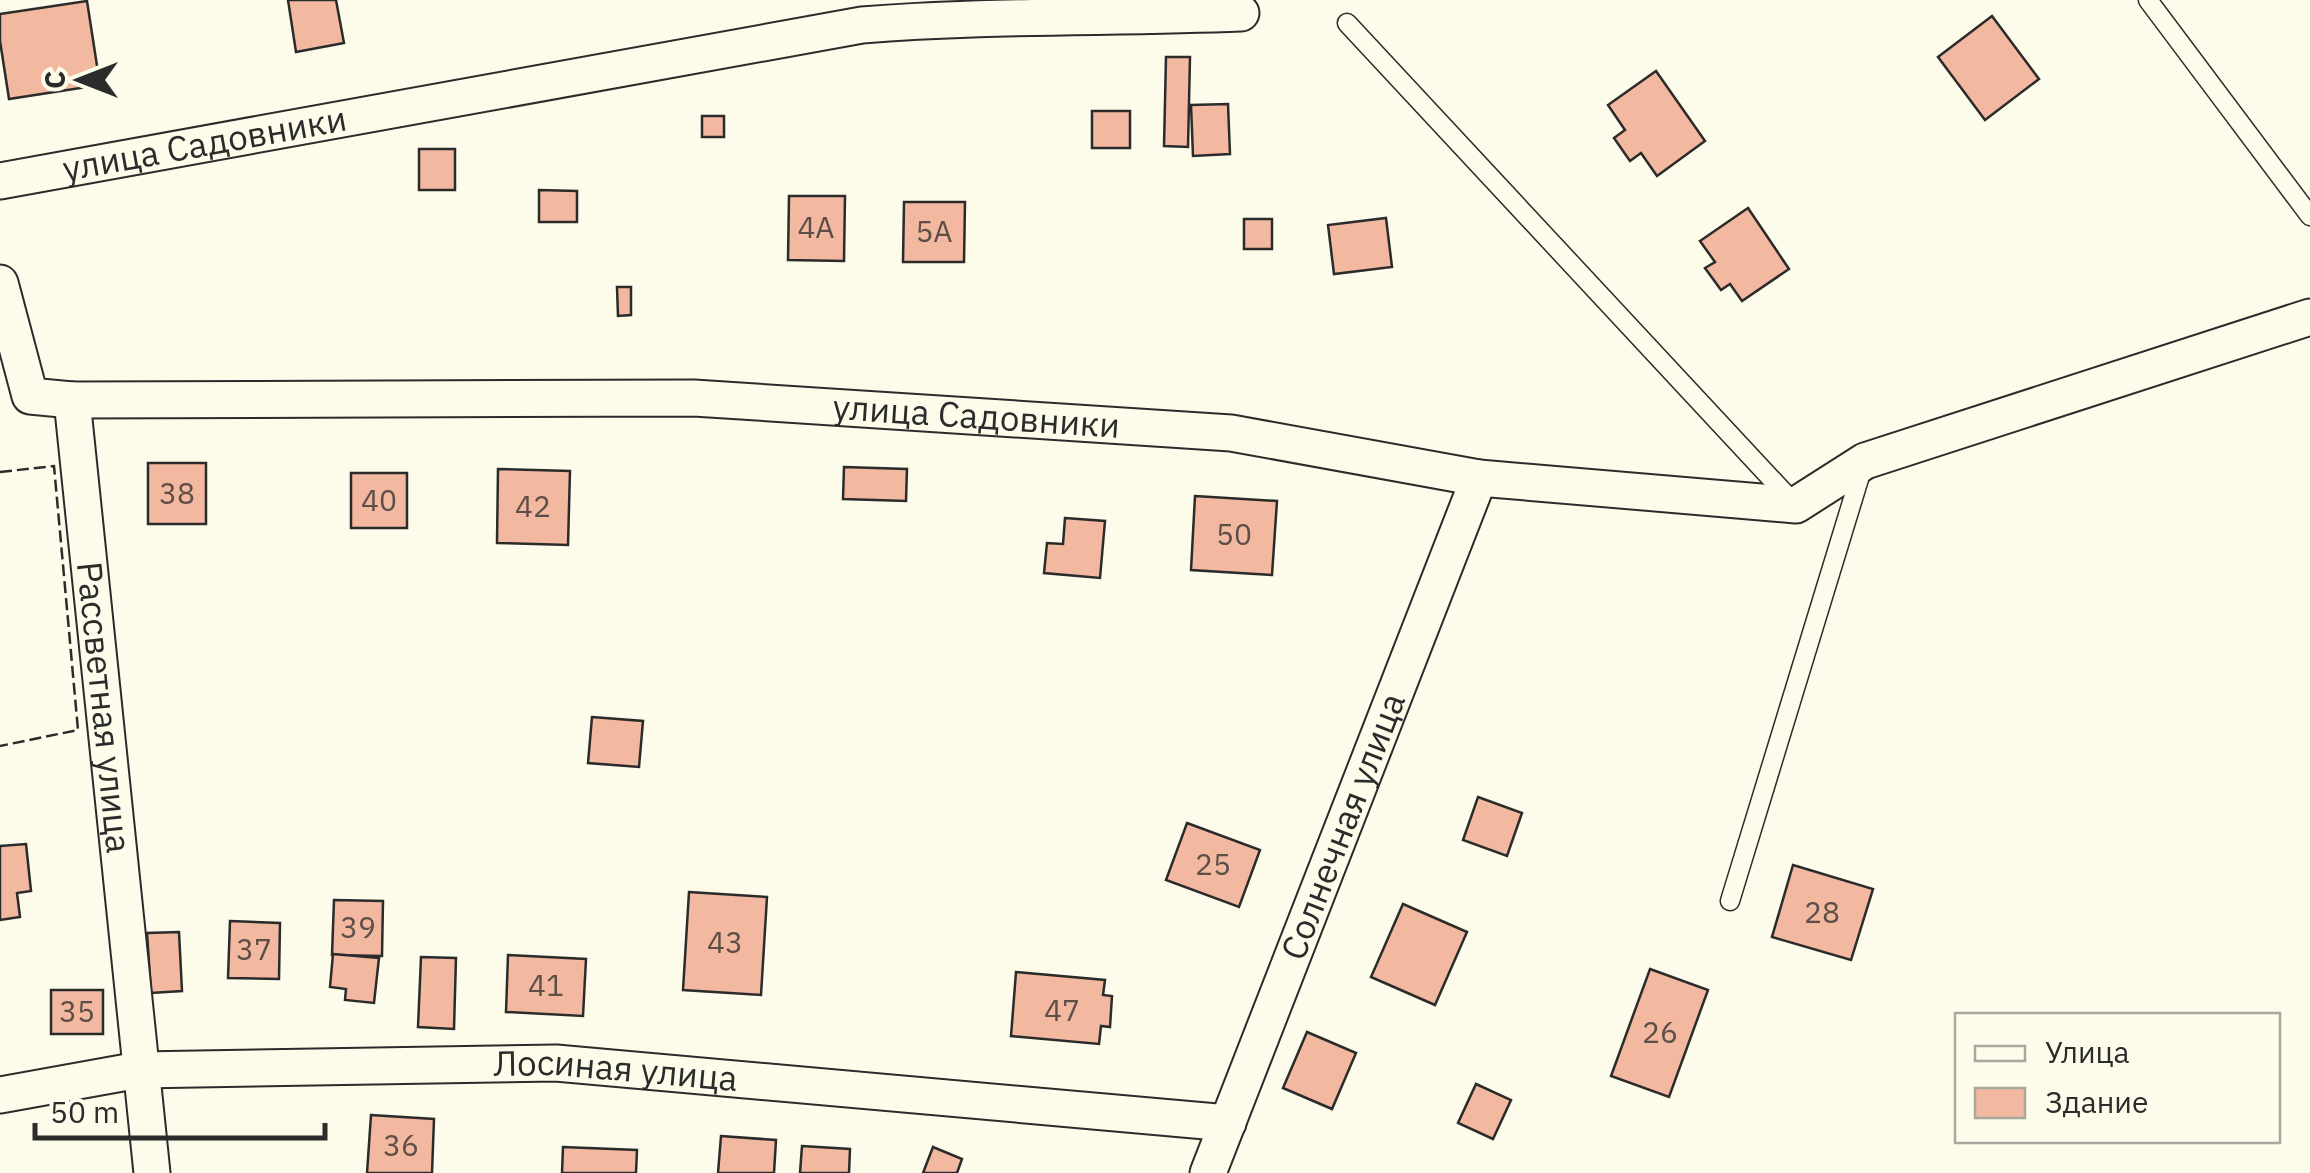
<svg xmlns="http://www.w3.org/2000/svg" width="2310" height="1173" viewBox="0 0 2310 1173" font-family="'IBM Plex Sans',sans-serif">
  <rect width="100%" height="100%" fill="#fdfbea"/>
  <g fill="#f2b8a0" stroke="#2b2b2b" stroke-width="2.5">
    <path d="M288 0H336L344 43 296 52Z"/>
    <path d="M87 1 100 85 9 99 0 41V14Z"/>
    <path d="M1992 16 2039 79 1985 120 1938 57Z"/>
    <path d="M1166 57H1190L1188 147 1164 146Z"/>
    <path d="M1656 71 1705 141 1657 176 1641 153 1630 161 1614 138 1625 130 1608 105Z"/>
    <path d="M1228 104 1230 154 1193 156 1191 105Z"/>
    <rect x="1092" y="111" width="38" height="37"/>
    <rect x="702" y="116" width="22" height="21"/>
    <rect x="419" y="149" width="36" height="41"/>
    <path d="M539 190 577 191V222H539Z"/>
    <path d="M789 196H845L844 261 788 260Z"/>
    <path d="M904 202H965L964 262H903Z"/>
    <path d="M1748 208 1789 269 1742 301 1730 284 1721 290 1705 268 1715 262 1700 241Z"/>
    <path d="M1386 218 1392 267 1334 274 1328 225Z"/>
    <rect x="1244" y="219" width="28" height="30"/>
    <path d="M617 287H631V315L618 316Z"/>
    <rect x="148" y="463" width="58" height="61"/>
    <path d="M844 467 907 469 906 501 843 499Z"/>
    <path d="M498 469 570 471 568 545 497 543Z"/>
    <rect x="351" y="473" width="56" height="55"/>
    <path d="M1195 496 1277 501 1272 575 1191 570Z"/>
    <path d="M1065 518 1105 521 1100 578 1044 573 1047 543 1063 544Z"/>
    <path d="M592 717 643 721 639 767 588 763Z"/>
    <path d="M1478 797 1522 813 1507 856 1463 840Z"/>
    <path d="M1187 823 1260 850 1239 907 1166 880Z"/>
    <path d="M26 844 31 891 17 893 20 917 0 920V846Z"/>
    <path d="M1793 865 1873 889 1851 960 1772 937Z"/>
    <path d="M689 892 767 897 761 995 683 990Z"/>
    <path d="M334 900 383 901 382 956 332 955Z"/>
    <path d="M1403 904 1467 932 1435 1005 1371 977Z"/>
    <path d="M230 921 280 923 279 979 228 978Z"/>
    <path d="M179 932 182 991 151 993 147 933Z"/>
    <path d="M333 954 379 958 374 1003 345 1000 346 989 330 987Z"/>
    <path d="M508 955 586 959 583 1016 506 1012Z"/>
    <path d="M421 957 456 958 454 1029 418 1027Z"/>
    <path d="M1650 969 1708 990 1669 1097 1611 1076Z"/>
    <path d="M1016 972 1105 980 1103 995 1112 996 1110 1027 1101 1026 1099 1044 1011 1036Z"/>
    <rect x="51" y="990" width="52" height="44"/>
    <path d="M1307 1032 1356 1053 1332 1109 1283 1088Z"/>
    <path d="M1476 1084 1511 1100 1493 1139 1458 1123Z"/>
    <path d="M371 1115 434 1119 432 1173H367Z"/>
    <path d="M721 1136 776 1140 774 1173H718Z"/>
    <path d="M802 1146 850 1149 849 1173H800Z"/>
    <path d="M563 1147 637 1150 636 1173H562Z"/>
    <path d="M933 1147 962 1159 957 1173H923Z"/>
  </g>
  <g fill="none" stroke-linecap="round" stroke-linejoin="round">
    <defs>
      <g id="lane">
        <path d="M2148 0 2310 216"/>
        <path d="M1347 23 1792 501"/>
        <path d="M1730 901 1863 466"/>
      </g>
      <g id="street">
        <path id="s1" d="M0 181 862 25C988 15 1114 18 1241 13"/>
        <path id="s2" d="M0 283 30 396 72 400 152 1173"/>
        <path id="s3" d="M72 400 694 398 1231 433 1479 478 1796 505 1865 461 2310 317"/>
        <path id="s4" d="M0 1095 139 1070 556 1063 1228 1123"/>
        <path id="s5" d="M1208 1173 1479 478"/>
      </g>
    </defs>
    <use href="#lane" stroke="#2b2b2b" stroke-width="21"/>
    <use href="#street" stroke="#2b2b2b" stroke-width="39"/>
    <use href="#lane" stroke="#fdfbea" stroke-width="18"/>
    <use href="#street" stroke="#fdfbea" stroke-width="35"/>
    <path stroke="#2b2b2b" stroke-width="2.5" stroke-dasharray="12 5" stroke-linecap="butt" d="M0 472 54 466 78 730 0 746"/>
  </g>
  <g text-anchor="middle" stroke-width="8" stroke-linejoin="round" paint-order="stroke">
    <g font-size="30" fill="#5d4e48">
      <text x="816" y="238">4А</text>
      <text x="934" y="242">5А</text>
      <text x="177" y="504">38</text>
      <text x="379" y="511">40</text>
      <text x="533" y="517">42</text>
      <text x="1234" y="545">50</text>
      <text x="1213" y="875">25</text>
      <text x="1822" y="923">28</text>
      <text x="358" y="938">39</text>
      <text x="725" y="953">43</text>
      <text x="254" y="960">37</text>
      <text x="546" y="996">41</text>
      <text x="1062" y="1021">47</text>
      <text x="77" y="1022">35</text>
      <text x="1660" y="1043">26</text>
      <text x="401" y="1156">36</text>
    </g>
    <g font-size="35" fill="#2b2b2b" stroke="#fdfbea">
      <text dy="12" stroke="none"><textPath href="#s1" startOffset="208">улица Садовники</textPath></text>
      <text dy="12" stroke="none"><textPath href="#s3" startOffset="905">улица Садовники</textPath></text>
      <text dy="12" stroke="none"><textPath href="#s2" startOffset="468">Рассветная улица</textPath></text>
      <text dy="12" stroke="none"><textPath href="#s5" startOffset="372">Солнечная улица</textPath></text>
      <text dy="12" stroke="none"><textPath href="#s4" startOffset="618">Лосиная улица</textPath></text>
    </g>
  </g>
  <rect x="1955" y="1013" width="325" height="130" fill="#fdfbea" stroke="#a9a89e" stroke-width="2.5"/>
  <rect x="1975" y="1046" width="50" height="15" fill="#fdfbea" stroke="#a9a89e" stroke-width="2.5"/>
  <text x="2045" y="1063" font-size="30" fill="#2b2b2b">Улица</text>
  <rect x="1975" y="1088" width="50" height="30" fill="#f2b8a0" stroke="#a9a89e" stroke-width="2.5"/>
  <text x="2045" y="1113" font-size="30" fill="#2b2b2b">Здание</text>
  <g transform="translate(80 80) rotate(270)" stroke="#fdfbea" stroke-width="8" paint-order="stroke">
  <path d="M0-8L18 38L0 25L-18 38Z" fill="#2b2b2b"/>
  <text y="-15" font-size="28" font-weight="bold" text-anchor="middle" fill="#2b2b2b">С</text>
  </g>
  <path d="M35 1123v15h290v-15" fill="none" stroke="#2b2b2b" stroke-width="5"/>
  <text x="50" y="1123" font-size="30" fill="#2b2b2b" stroke="#fdfbea" stroke-width="8" paint-order="stroke">50 m</text>
</svg>
